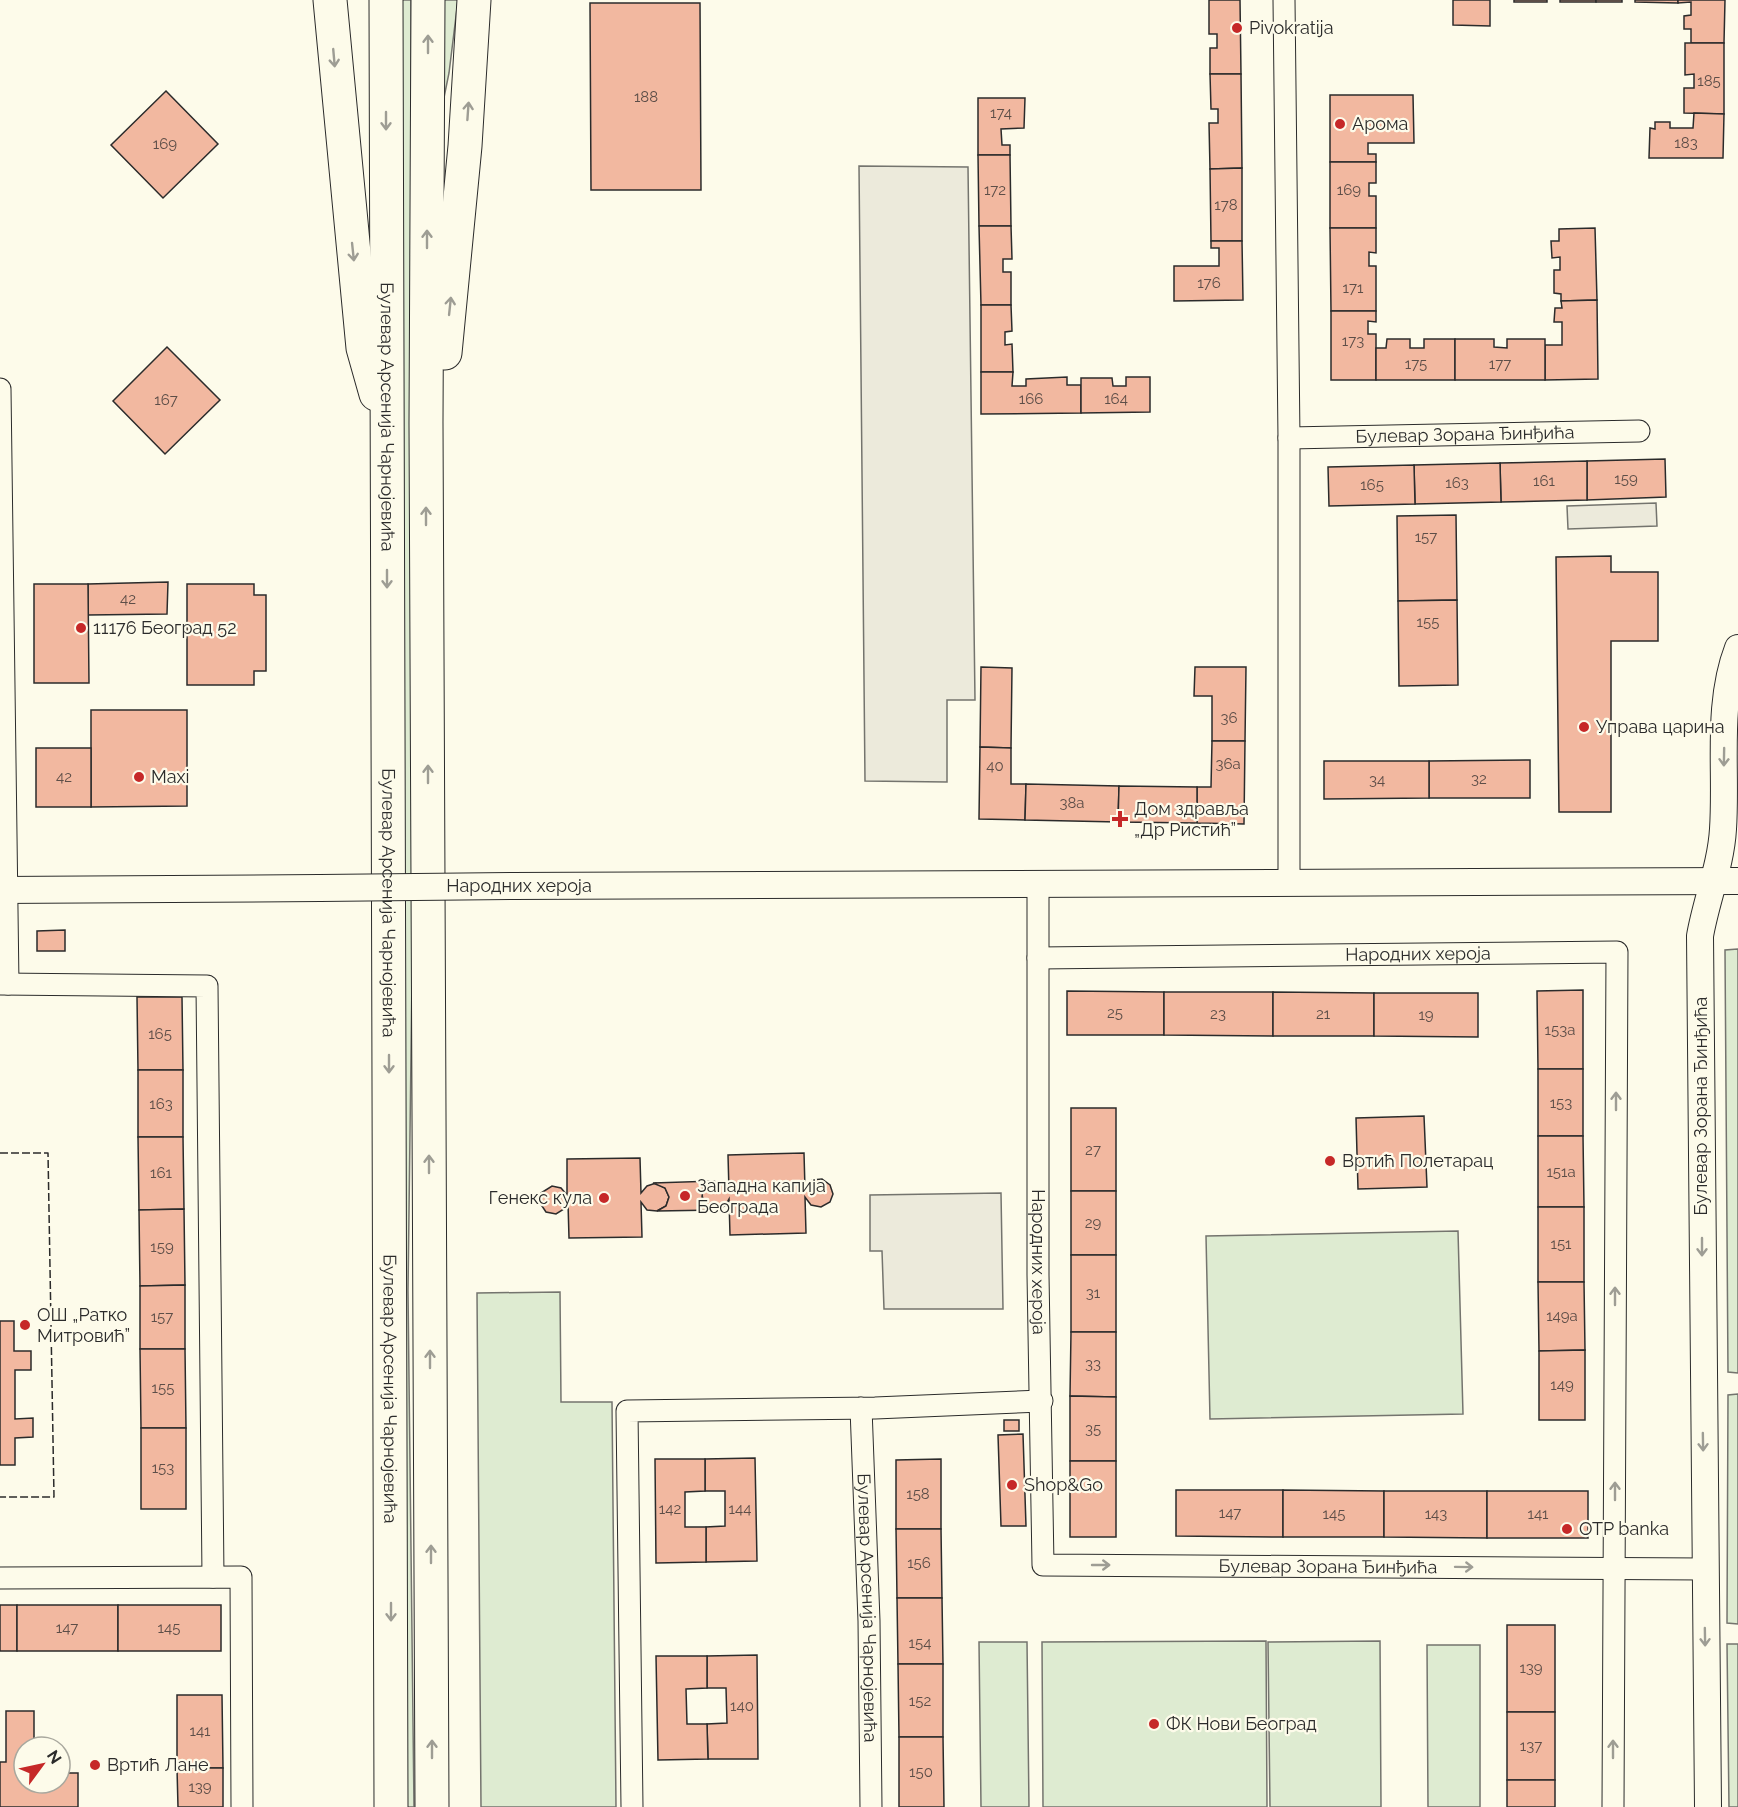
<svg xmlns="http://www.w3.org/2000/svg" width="1738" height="1807" viewBox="0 0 1738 1807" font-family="Raleway,sans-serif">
  <rect width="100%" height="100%" fill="#fdfbea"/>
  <g fill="#deebd1" stroke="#74746e" stroke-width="1.5">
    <path d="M396 0H411L412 976 408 1291 414 1807H397Z"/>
    <path d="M438 0H458L449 73 438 127Z"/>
    <path d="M1738 949V1373L1728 1372 1725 950Z"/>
    <path d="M1458 1231 1463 1414 1210 1419 1206 1236Z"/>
    <path d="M560 1292 561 1402H612L616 1807H481L477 1293Z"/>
    <path d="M1738 1394V1624L1727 1623 1728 1395Z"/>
    <path d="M1266 1641 1267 1807H1043L1042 1642Z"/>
    <path d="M1380 1641 1381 1807H1270L1268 1642Z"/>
    <path d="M979 1642H1027L1029 1807H981Z"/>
    <path d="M1727 1644H1738V1807H1729Z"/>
    <path d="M1427 1645H1480V1807H1428Z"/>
  </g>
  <g fill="#eceadb" stroke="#74746e" stroke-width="1.5">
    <path d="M859 166 968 167 975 700H947V782L865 781Z"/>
    <path d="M1656 503 1657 526 1568 529 1567 506Z"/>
    <path d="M1001 1193 1003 1309H884L882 1251H870V1195Z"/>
  </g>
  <g fill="#f2b8a0" stroke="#2b2b2b" stroke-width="1.5">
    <path d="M1209 0H1240L1241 74H1210V48H1217V34H1209Z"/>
    <path d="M1453 0H1490V26L1453 25Z"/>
    <rect x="1514" y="0" width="33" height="2"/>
    <rect x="1560" y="0" width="36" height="2"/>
    <rect x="1596" y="0" width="26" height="2"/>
    <path d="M1635 0H1678V3L1635 2Z"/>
    <path d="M1678 0H1725L1724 43H1691V29H1684V16L1691 15V2L1678 3Z"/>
    <path d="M590 3H700L701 190H591Z"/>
    <path d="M1685 43H1724V114L1684 113V88H1694V74L1685 75Z"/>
    <path d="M1210 74H1241L1242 168 1210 169 1209 123H1218V109H1211Z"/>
    <path d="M166 91 218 144 163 198 111 145Z"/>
    <path d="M1330 95H1413L1414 143H1368V154H1376V162H1330Z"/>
    <path d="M978 98H1025L1024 128 1001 129 1002 145H1010V155H978Z"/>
    <path d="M1694 113 1724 114 1723 158H1649L1650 128 1655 129V122H1670V128H1693Z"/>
    <path d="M978 155H1010L1011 226H979Z"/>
    <path d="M1330 162H1376V183H1369V196H1376V228H1330Z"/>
    <path d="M1242 168V241H1211L1210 169Z"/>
    <path d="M979 226H1011L1012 259H1003V272H1011V305H981Z"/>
    <path d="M1330 228H1376V253L1369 252V266H1376V311H1331Z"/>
    <path d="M1595 228 1597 300 1561 301V294L1554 293V270H1560V257L1552 258 1551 241H1559V229Z"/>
    <path d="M1211 241H1242L1243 300 1174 301V266H1219V248H1211Z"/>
    <path d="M1597 300 1598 379 1545 380V345H1562V322H1554L1555 308H1562L1561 301Z"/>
    <path d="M981 305H1011L1012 331 1005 332V345L1012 344 1013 372H981Z"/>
    <path d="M1331 311H1376V322L1368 321V334H1376V380H1331Z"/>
    <path d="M1387 339H1410V348H1424V339H1455V380H1376V348H1386Z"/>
    <path d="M1455 339H1494V347L1507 348V339H1545V380H1455Z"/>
    <path d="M167 347 220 400 165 454 113 401Z"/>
    <path d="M981 372H1013L1012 386H1026V379L1067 377V385H1081V413L981 414Z"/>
    <path d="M1126 377H1150V412L1081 413V378H1112L1113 386H1126Z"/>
    <path d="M1665 459 1666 497 1587 500V461Z"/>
    <path d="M1587 461V500L1501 502 1500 463Z"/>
    <path d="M1500 463 1501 502 1415 504 1414 465Z"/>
    <path d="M1414 465 1415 504 1329 506 1328 467Z"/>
    <path d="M1456 515 1457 600 1398 601 1397 516Z"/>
    <path d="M1611 556V572H1658V641H1611V812H1559L1556 557Z"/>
    <path d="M168 582 167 614 88 615V584Z"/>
    <path d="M34 584H88L89 683H34Z"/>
    <path d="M187 584H254V595H266V671H254V685H187Z"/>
    <path d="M1457 600 1458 685 1399 686 1398 601Z"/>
    <path d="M981 667 1012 668 1011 748 980 747Z"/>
    <path d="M1195 667H1246L1245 741H1212V696H1194Z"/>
    <path d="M91 710H187V806L91 807Z"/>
    <path d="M1212 741H1245L1244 824 1197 823V787H1211Z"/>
    <path d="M980 747 1011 748V784H1026L1025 820 979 819Z"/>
    <rect x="36" y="748" width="55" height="59"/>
    <path d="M1530 760V798H1429V761Z"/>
    <path d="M1324 761H1429V798L1324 799Z"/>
    <path d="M1026 784 1119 786 1118 822 1025 820Z"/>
    <path d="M1119 786 1197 787V823L1118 822Z"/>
    <path d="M65 930V951H37V931Z"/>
    <path d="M1583 990V1069H1538L1537 991Z"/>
    <path d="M1067 991 1164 992V1035H1067Z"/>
    <path d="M1164 992H1273V1036L1164 1035Z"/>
    <path d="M1273 992 1374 993V1036H1273Z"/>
    <path d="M1374 993H1478V1037L1374 1036Z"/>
    <path d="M137 997H182L183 1070H138Z"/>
    <rect x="1538" y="1069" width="45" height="67"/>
    <rect x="138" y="1070" width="45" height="67"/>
    <rect x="1071" y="1108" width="45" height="83"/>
    <path d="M1424 1116 1427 1187 1358 1189 1356 1118Z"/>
    <path d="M1538 1136H1583L1584 1207H1538Z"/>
    <path d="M138 1137H183L184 1209 139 1210Z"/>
    <path d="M804 1153 805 1189 812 1180 822 1179 830 1185 833 1194 830 1202 821 1207 811 1205 805 1197 806 1233 730 1235 729 1199 725 1206 718 1209 709 1208 703 1202 702 1193 708 1183 720 1182 729 1191 728 1155Z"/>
    <path d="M640 1158 641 1193 647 1186 656 1183 665 1188 669 1197 666 1206 657 1211 647 1210 641 1202 642 1237 569 1238 568 1203 564 1209 556 1214 546 1212 540 1203 541 1193 552 1186 561 1188 567 1195V1159Z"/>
    <path d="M713 1181 703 1188 702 1197 708 1207 716 1210 657 1211 666 1206 669 1197 665 1188 653 1183Z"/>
    <rect x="1071" y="1191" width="45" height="64"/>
    <rect x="1538" y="1207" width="46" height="75"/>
    <path d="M184 1209 185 1285 140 1286 139 1210Z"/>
    <rect x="1071" y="1255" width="45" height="77"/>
    <path d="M1538 1282H1584L1585 1350 1539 1351Z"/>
    <path d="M185 1285V1349H140V1286Z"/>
    <path d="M0 1321H14V1351H31V1370H15V1419L33 1418V1437L15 1438V1465H0Z"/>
    <path d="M1071 1332H1116V1397L1070 1396Z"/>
    <path d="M140 1349H185L186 1428H141Z"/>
    <path d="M1585 1350V1420H1539V1351Z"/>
    <path d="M1070 1396 1116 1397V1461H1070Z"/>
    <rect x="1004" y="1420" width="15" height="11"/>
    <rect x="141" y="1428" width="45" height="81"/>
    <path d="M1023 1434 1026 1526H1001L998 1435Z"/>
    <path d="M755 1458 757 1561 706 1562V1527L725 1526V1491H705V1459Z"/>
    <path d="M655 1459H705V1491L685 1492V1527H706V1562L656 1563Z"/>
    <path d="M941 1459V1529H896V1460Z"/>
    <rect x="1070" y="1461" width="46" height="76"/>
    <path d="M1176 1490H1283V1537L1176 1536Z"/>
    <path d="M1283 1490 1384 1491V1537H1283Z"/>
    <path d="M1384 1491H1487V1538L1384 1537Z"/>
    <rect x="1487" y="1491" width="101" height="47"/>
    <path d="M896 1529H941L942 1598H897Z"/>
    <path d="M897 1598H942L943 1664H898Z"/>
    <rect x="0" y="1605" width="17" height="46"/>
    <rect x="17" y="1605" width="101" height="46"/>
    <rect x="118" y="1605" width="103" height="46"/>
    <rect x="1507" y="1625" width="48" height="87"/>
    <path d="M757 1655 758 1759H708L707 1724 727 1723 726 1688H707V1656Z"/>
    <path d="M656 1656H707V1688L686 1689 687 1724H707L708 1759 658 1760Z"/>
    <path d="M898 1664H943V1737H899Z"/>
    <path d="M177 1695H222L223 1768H177Z"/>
    <path d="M6 1711H34V1747H24V1783H60V1760H64L65 1773H78V1807H0V1762H6Z"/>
    <rect x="1507" y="1712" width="48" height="68"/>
    <path d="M899 1737H943L944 1807H899Z"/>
    <path d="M177 1768H223V1807H178Z"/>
    <rect x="1507" y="1780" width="48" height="27"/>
  </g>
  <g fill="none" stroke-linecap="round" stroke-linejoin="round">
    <defs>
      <g id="minor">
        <path d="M1284 0 1289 438V883"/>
        <path d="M0 389 8 984"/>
        <path id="s1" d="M1289 438 1639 431"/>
        <path id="s2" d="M1038 884V1275L1043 1565 1704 1569"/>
        <path id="s3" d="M1038 958 1617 952 1613 1807"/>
        <path d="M0 984 207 986 213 1577"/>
        <path id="s4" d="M861 1408 869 1621 871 1807"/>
        <path d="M0 1578 241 1577 242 1807"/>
        <path d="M632 1807 627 1411 875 1408 1042 1401"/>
      </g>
      <g id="tertiary">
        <path d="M512 886 1738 881"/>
        <path d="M0 890 320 888"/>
        <path d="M1708 1807 1700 936C1706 901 1721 865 1723 829 1727 769 1716 705 1738 648"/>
      </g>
      <g id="trunk">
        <path d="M330 0 363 348 376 394"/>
        <path id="s5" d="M386 0 391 1807"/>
        <path d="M428 0 426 423 432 1807"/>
        <path d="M445 353 465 146 474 0"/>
      </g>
    </defs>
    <use href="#minor" stroke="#2b2b2b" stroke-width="23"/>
    <use href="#tertiary" stroke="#2b2b2b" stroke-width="28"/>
    <use href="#trunk" stroke="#2b2b2b" stroke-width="35"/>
    <use href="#minor" stroke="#fdfbea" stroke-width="21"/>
    <use href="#tertiary" stroke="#fdfbea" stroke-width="26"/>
    <use href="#trunk" stroke="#fdfbea" stroke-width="33"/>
    <defs>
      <path id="tertiary-bridge" d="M320 888 512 886"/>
    </defs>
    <use href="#tertiary-bridge" stroke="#2b2b2b" stroke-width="28" stroke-linecap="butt"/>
    <use href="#tertiary-bridge" stroke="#fdfbea" stroke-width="26"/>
    <path stroke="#2b2b2b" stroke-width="1.5" stroke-dasharray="8 3" stroke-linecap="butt" d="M0 1153H48L54 1497H0"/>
  </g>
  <defs><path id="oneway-shaft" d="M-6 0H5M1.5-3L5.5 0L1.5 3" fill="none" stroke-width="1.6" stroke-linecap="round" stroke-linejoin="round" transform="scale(1.5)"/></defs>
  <g stroke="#9e9d94">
    <use href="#oneway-shaft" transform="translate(428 44) rotate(-90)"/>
    <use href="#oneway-shaft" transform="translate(334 58) rotate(85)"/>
    <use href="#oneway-shaft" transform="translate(468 111) rotate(-86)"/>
    <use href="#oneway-shaft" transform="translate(386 121) rotate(90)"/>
    <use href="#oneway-shaft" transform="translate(427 239) rotate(-90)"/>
    <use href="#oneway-shaft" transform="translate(353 252) rotate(84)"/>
    <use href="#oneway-shaft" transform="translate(450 306) rotate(-84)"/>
    <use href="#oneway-shaft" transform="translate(426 516) rotate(-90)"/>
    <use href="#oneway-shaft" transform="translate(387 579) rotate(90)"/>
    <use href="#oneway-shaft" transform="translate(1724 757) rotate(91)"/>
    <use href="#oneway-shaft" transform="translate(428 774) rotate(-90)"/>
    <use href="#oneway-shaft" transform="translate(389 1064) rotate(90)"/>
    <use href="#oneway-shaft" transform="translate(1616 1101) rotate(-90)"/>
    <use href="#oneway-shaft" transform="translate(429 1164) rotate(-90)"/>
    <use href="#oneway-shaft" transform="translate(1702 1247) rotate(90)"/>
    <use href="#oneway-shaft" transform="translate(1615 1296) rotate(-90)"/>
    <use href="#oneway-shaft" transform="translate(430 1359) rotate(-90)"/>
    <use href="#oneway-shaft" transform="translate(1703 1442) rotate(89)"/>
    <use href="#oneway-shaft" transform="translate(1615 1491) rotate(-90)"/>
    <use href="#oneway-shaft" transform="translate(431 1554) rotate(-90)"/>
    <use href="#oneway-shaft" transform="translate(1101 1565)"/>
    <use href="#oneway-shaft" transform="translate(1464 1567) rotate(1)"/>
    <use href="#oneway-shaft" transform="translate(391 1612) rotate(90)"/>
    <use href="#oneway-shaft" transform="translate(1705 1637) rotate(89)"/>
    <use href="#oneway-shaft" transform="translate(432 1749) rotate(-90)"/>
    <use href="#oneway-shaft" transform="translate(1613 1749) rotate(-90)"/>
  </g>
  <g fill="#c62828" stroke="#fdfbea" stroke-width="2">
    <circle cx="1237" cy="28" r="6"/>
    <circle cx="1340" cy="124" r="6"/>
    <circle cx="81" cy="628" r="6"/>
    <circle cx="1584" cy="727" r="6"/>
    <circle cx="139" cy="777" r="6"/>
    <path d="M1117 810h6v6h6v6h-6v6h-6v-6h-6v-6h6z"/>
    <circle cx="1330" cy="1161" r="6"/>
    <circle cx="685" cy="1196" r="6"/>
    <circle cx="604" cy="1198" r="6"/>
    <circle cx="25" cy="1325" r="6"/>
    <circle cx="1012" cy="1485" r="6"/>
    <circle cx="1567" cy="1529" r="6"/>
    <circle cx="1154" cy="1724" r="6"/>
    <circle cx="95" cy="1765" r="6"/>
  </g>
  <g text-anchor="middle" stroke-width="4.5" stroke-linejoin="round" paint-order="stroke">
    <g font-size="15" fill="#5d4e48">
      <text x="1709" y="86">185</text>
      <text x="646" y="102">188</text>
      <text x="1001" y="118">174</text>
      <text x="1686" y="148">183</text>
      <text x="165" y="149">169</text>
      <text x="995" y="195">172</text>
      <text x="1349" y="195">169</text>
      <text x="1226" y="210">178</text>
      <text x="1209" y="288">176</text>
      <text x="1353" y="293">171</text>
      <text x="1353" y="346">173</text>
      <text x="1416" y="369">175</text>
      <text x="1500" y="369">177</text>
      <text x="1031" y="404">166</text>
      <text x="1116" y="404">164</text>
      <text x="166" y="405">167</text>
      <text x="1626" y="484">159</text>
      <text x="1544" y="486">161</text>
      <text x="1457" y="488">163</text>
      <text x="1372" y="490">165</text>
      <text x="1426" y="542">157</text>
      <text x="128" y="604">42</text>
      <text x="1428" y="627">155</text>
      <text x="1229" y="723">36</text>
      <text x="1228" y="769">36a</text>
      <text x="995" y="771">40</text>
      <text x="64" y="782">42</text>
      <text x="1479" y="784">32</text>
      <text x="1377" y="785">34</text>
      <text x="1072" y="808">38a</text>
      <text x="1115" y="1018">25</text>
      <text x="1218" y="1019">23</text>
      <text x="1323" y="1019">21</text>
      <text x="1426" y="1020">19</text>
      <text x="1560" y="1035">153a</text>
      <text x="160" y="1039">165</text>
      <text x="1561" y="1108">153</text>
      <text x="161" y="1109">163</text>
      <text x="1093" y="1155">27</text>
      <text x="1561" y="1177">151a</text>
      <text x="161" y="1178">161</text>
      <text x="1093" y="1228">29</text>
      <text x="1561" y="1249">151</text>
      <text x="162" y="1252">159</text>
      <text x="1093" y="1298">31</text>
      <text x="1562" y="1321">149a</text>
      <text x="162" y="1322">157</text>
      <text x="1093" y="1369">33</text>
      <text x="1562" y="1390">149</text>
      <text x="163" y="1393">155</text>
      <text x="1093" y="1434">35</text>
      <text x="163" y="1473">153</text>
      <text x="918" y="1499">158</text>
      <text x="670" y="1514">142</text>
      <text x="740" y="1514">144</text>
      <text x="1230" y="1518">147</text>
      <text x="1334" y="1519">145</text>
      <text x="1436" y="1519">143</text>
      <text x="1538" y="1519">141</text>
      <text x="919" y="1568">156</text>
      <text x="67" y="1633">147</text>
      <text x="169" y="1633">145</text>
      <text x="920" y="1648">154</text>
      <text x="1531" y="1673">139</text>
      <text x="920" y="1706">152</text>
      <text x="742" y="1711">140</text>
      <text x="200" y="1736">141</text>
      <text x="1531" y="1751">137</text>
      <text x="921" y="1777">150</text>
      <text x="200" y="1792">139</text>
    </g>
    <g font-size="18" fill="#2b2b2b" stroke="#fdfbea" text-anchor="start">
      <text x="1249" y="34">Pivokratija</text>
      <text x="1352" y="130">Арома</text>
      <text x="93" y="634">11176 Београд 52</text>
      <text x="1596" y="733">Управа царина</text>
      <text x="151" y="783">Maxi</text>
      <text x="1134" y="815">Дом здравља<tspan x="1134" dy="21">„Др Ристић”</tspan></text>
      <text x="1342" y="1167">Вртић Полетарац</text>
      <text x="697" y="1192">Западна капија<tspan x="697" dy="21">Београда</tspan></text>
      <text x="592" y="1204" text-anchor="end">Генекс кула</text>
      <text x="37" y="1321">ОШ „Ратко<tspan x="37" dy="21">Митровић”</tspan></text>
      <text x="1024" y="1491">Shop&amp;Go</text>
      <text x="1579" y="1535">OTP banka</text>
      <text x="1166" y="1730">ФК Нови Београд</text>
      <text x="107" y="1771">Вртић Лане</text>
    </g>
    <g font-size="18" fill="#2b2b2b" stroke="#fdfbea">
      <text dy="6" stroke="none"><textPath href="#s5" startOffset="417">Булевар Арсенија Чарнојевића</textPath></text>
      <text dy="6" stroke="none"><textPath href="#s1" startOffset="176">Булевар Зорана Ђинђића</textPath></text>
      <text x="519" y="892">Народних хероја</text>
      <text dy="6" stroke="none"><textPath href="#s5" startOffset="903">Булевар Арсенија Чарнојевића</textPath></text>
      <text dy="6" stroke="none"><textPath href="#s3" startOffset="380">Народних хероја</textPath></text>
      <text transform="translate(1701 1106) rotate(-90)" y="6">Булевар Зорана Ђинђића</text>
      <text dy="6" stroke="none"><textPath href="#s2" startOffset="378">Народних хероја</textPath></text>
      <text dy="6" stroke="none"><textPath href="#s5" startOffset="1389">Булевар Арсенија Чарнојевића</textPath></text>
      <text dy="6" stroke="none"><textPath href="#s2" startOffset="966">Булевар Зорана Ђинђића</textPath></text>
      <text dy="6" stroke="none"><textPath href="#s4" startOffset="200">Булевар Арсенија Чарнојевића</textPath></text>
    </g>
  </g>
  <g transform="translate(42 1765) rotate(57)"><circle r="28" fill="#fdfbea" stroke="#a9a89e" stroke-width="1.5"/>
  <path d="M0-4.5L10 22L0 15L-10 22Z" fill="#c62828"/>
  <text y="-9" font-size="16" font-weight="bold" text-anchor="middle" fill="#2b2b2b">N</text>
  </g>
</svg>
